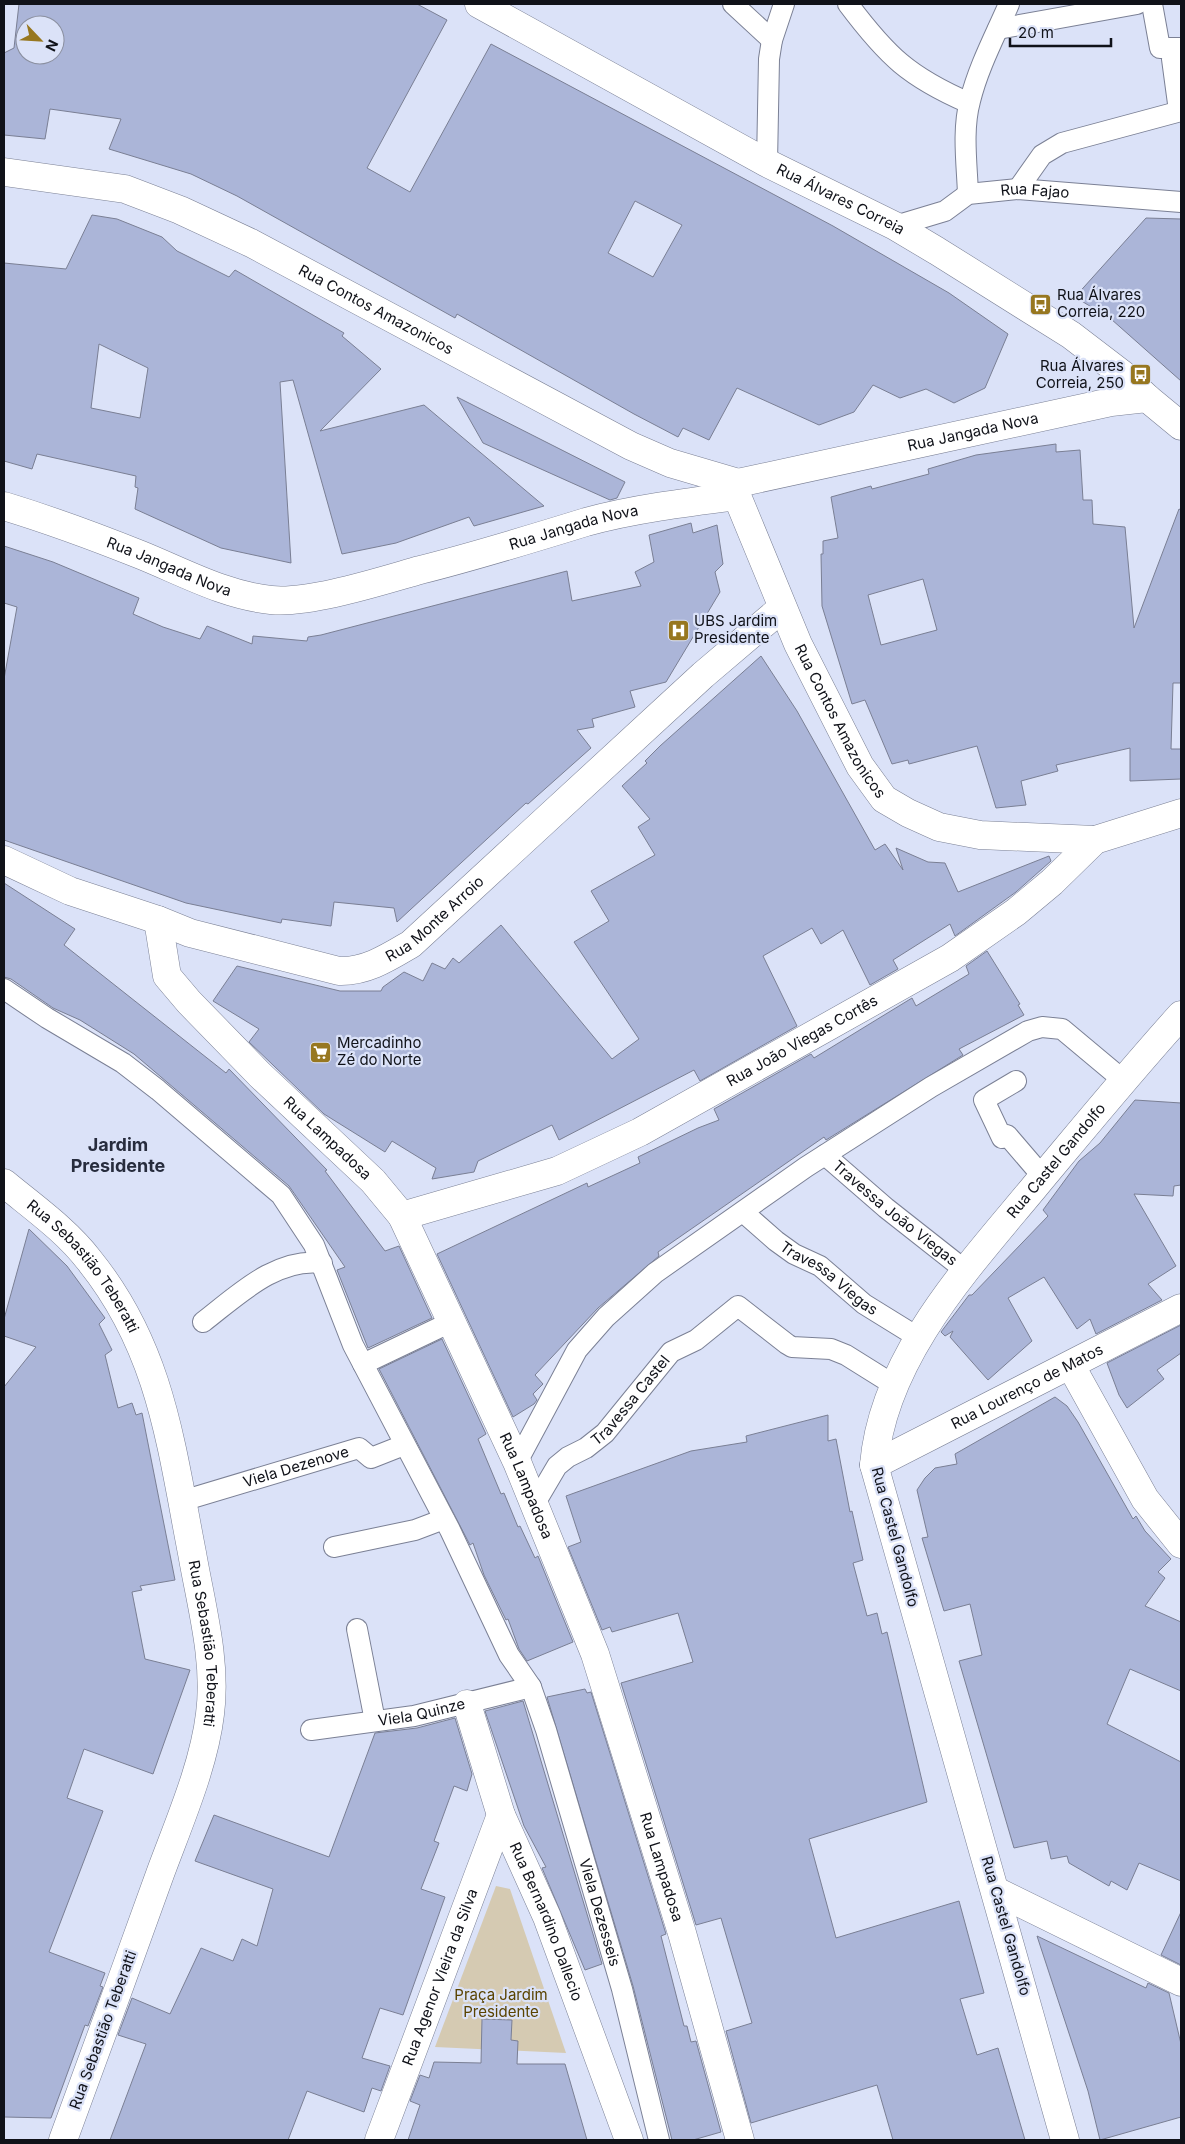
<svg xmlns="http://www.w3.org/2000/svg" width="1185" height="2144" viewBox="0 0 1185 2144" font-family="Inter,sans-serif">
  <rect width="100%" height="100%" fill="#dbe2f8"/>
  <path fill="#d5cab2" d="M496 1886 510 1889 566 2053 435 2047Z"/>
  <g fill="#abb5d8" stroke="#7a7f94" fill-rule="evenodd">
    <path d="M19 4H417L447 20 367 168 410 192 491 44 833 226 949 293 1008 334 985 388 954 403 926 389 900 398 873 385 854 412 819 425 737 388 709 440 683 428 678 437 634 414 457 314 455 318 237 196 191 174 109 149 121 119 50 109 45 139 4 135V53L14 48ZM25 25H55V55H25ZM635 201 682 225 653 277 608 253Z"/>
    <path d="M92 215 117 219 162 237 177 251 229 277 235 270 344 333 342 336 381 369 320 431 424 405 544 506 474 526 469 517 396 543 342 554 293 380 280 382 291 563 221 548 135 509 138 488 135 487 136 476 37 454 32 469 4 461V263L66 269ZM99 344 148 368 140 418 91 408Z"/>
    <path d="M1146 218 1181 219V381L1111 319 1075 297Z"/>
    <path d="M457 397 625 482 617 498 610 500 483 443Z"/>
    <path d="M1056 444V452L1080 450 1083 500H1092L1093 524 1125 527 1134 628 1179 509 1181 510V683H1173L1171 749H1181V779L1130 781V748L1056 765 1058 771 1021 781 1026 805 996 808 977 746 909 764 908 760 892 764 865 700 852 704 822 606 821 554H823V541L838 538 831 497 871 486 872 489 929 474 928 469 976 455ZM923 579 937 630 881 645 868 595Z"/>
    <path d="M691 523 693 533 717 525 723 564 715 572 720 592 666 682 630 691 635 707 592 719 594 727 577 730 591 748 528 804 526 803 397 922 394 908 334 902 331 926 282 919 281 923 186 903 4 840V679L17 607 4 603V546L53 562 139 598 133 614 163 627 200 639 207 626 252 644 253 636 307 641 308 637 321 635 567 571 572 601 641 586 635 572 654 562 649 535Z"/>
    <path d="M761 656 797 711 875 850 885 844 903 870 896 848 928 862 945 863 958 892 1049 856 1051 861 1016 892 955 936 950 924 893 960 898 969 870 985 843 930 821 944 812 928 763 956 797 1026 700 1081 694 1070 559 1140 552 1125 478 1161 474 1172 432 1179 436 1168 392 1141 385 1152 324 1114 249 1042 259 1029 213 1001 237 966 340 991H381L383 987 404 972 423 981 432 963 445 969 453 958 459 963 501 925 612 1059 639 1039 574 942 609 921 591 891 655 855 638 827 650 819 622 786 647 763 645 761 660 746Z"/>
    <path d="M4 883 75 929 64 945 226 1073 229 1069 327 1170 325 1171 385 1251 399 1246 432 1318 368 1348 337 1270 345 1267 289 1186 134 1054 80 1020 53 1008 11 979 4 977Z"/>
    <path d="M987 951 1020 1004 1018 1005 1024 1015 959 1049 963 1055 826 1140 824 1137 658 1252 659 1256 598 1308 535 1375 543 1384 533 1394 537 1400 534 1404 513 1417 437 1254 587 1183 588 1187 640 1163 638 1157 698 1128 719 1120 714 1109 811 1054 814 1058 912 998 916 1006 969 974 966 966Z"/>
    <path d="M1135 1100 1181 1103V1185L1174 1186 1173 1196 1134 1194 1176 1266 1148 1284 1162 1300 1096 1334 1090 1319 1077 1329 1044 1277 1008 1298 1032 1341 988 1380 950 1337 953 1331 945 1336 941 1332 969 1295H972L1048 1216 1043 1210 1079 1161 1100 1143Z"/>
    <path d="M29 1229 67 1266 105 1318 99 1324 112 1350 105 1355 118 1408 132 1403 136 1415 142 1413 175 1580 140 1586 142 1590 132 1592 145 1659 190 1670 153 1774 84 1749 67 1798 103 1811 49 1952 105 1973 100 1986 103 1987 88 2026 85 2025 51 2118 4 2117V1387L36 1347 4 1336V1319Z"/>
    <path d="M1181 1325V1353L1157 1370 1164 1379 1127 1408 1119 1395 1107 1363Z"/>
    <path d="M442 1339 486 1434 478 1439 501 1494 504 1493 518 1527 520 1526 535 1558 538 1556 573 1642 527 1661 519 1649 508 1619 506 1620 484 1575 473 1543 470 1545 379 1369Z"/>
    <path d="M1055 1397 1067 1406 1078 1422 1133 1519 1136 1516 1145 1531 1171 1559 1158 1572 1165 1578 1145 1606 1181 1622V1691L1130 1669 1107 1724 1181 1762V1881L1139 1863 1127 1890 1111 1881 1109 1886 1069 1863 1067 1856 1051 1859 1047 1841 1014 1848 959 1661 982 1655 970 1604 944 1611 922 1538 928 1537 917 1490 925 1478 935 1468 957 1464 955 1454Z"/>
    <path d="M828 1415V1441L836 1439 850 1512 852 1511 863 1560 853 1563 867 1616 877 1613 882 1634 887 1632 927 1802 809 1839 836 1938 959 1901 984 1993 960 1999 977 2055 998 2048 1025 2140H893L877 2085 751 2123 726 2031 752 2023 721 1918 696 1925 621 1683 693 1662 678 1613 612 1632 610 1627 602 1630 568 1547 581 1542 566 1496 691 1451 747 1442 746 1436Z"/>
    <path d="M585 1689 587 1693 591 1692 666 1934 661 1936 684 2026H687L691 2042 696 2041 721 2132 693 2140H672L633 1986 547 1697Z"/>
    <path d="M523 1701 602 1964 585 1970 542 1868 546 1867 524 1826 485 1711Z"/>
    <path d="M455 1718 472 1774 467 1791 454 1786 434 1841 439 1843 421 1889 445 1897 403 2015 380 2008 362 2058 390 2066 381 2091 372 2088 364 2112 307 2091 288 2140H110L146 2044 118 2035 132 1998 170 2014 201 1948 233 1961 242 1939 257 1946 273 1889 195 1861 214 1815 329 1857 375 1733 417 1728Z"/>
    <path d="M1181 1912V1965L1161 1955Z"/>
    <path d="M1037 1936 1146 1988 1148 1983 1169 1993 1181 2044V2117L1100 2140 1088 2091Z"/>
    <path d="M482 2019 512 2020 511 2040 518 2041 517 2064H565L587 2140H408L420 2105 410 2101 420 2075 429 2078 434 2062 481 2063Z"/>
  </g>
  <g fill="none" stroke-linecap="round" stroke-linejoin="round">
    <defs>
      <g id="service">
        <path d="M733 4 772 40"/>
        <path d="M848 4C887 56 909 77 969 103"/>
        <path d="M1152 4 1160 48H1181"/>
        <path d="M998 29 1137 4"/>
        <path d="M1179 111 1172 59 1174 56 1181 55"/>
        <path d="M767 163 769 59 772 40 784 4"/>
        <path d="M1018 189 1042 155 1062 143 1181 111"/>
        <path d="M968 194C967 165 962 130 970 101 978 68 995 36 1009 4"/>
        <path id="s1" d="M895 226 945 211 968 194 1018 189 1181 202"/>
        <path id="s2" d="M4 989 47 1018 123 1063 158 1090 281 1195 314 1245 353 1345 450 1530 509 1655 531 1687 546 1730 622 1989 659 2140"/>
        <path d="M1016 1081 984 1100 1002 1138 1007 1135 1043 1177"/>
        <path id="s3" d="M825 1155 886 1208 966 1271"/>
        <path id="s4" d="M743 1212 776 1241 794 1254 820 1266 864 1304 919 1338"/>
        <path d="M203 1322C237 1296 276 1257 322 1263"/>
        <path d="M363 1364 451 1322"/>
        <path d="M517 1462 577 1350 606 1317 655 1273 806 1167 931 1087 1028 1031 1042 1027 1062 1029 1123 1080"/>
        <path id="s5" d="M182 1501 359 1448 371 1458 404 1445"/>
        <path id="s6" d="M534 1505 557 1466 568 1457 586 1448 605 1433 671 1352 696 1340 738 1306 787 1344 792 1347 831 1349 846 1355 894 1385"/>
        <path d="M334 1547 415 1530 444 1519"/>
        <path d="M357 1629 375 1721"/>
        <path id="s7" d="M311 1730 414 1716 531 1687"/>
      </g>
      <g id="minor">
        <path id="s8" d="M479 4 767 163 895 226 937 251 1071 335 1122 374 1147 398 1181 426"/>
        <path id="s9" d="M4 172 125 189 180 210 251 243 631 446 670 463 738 483"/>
        <path id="s10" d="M737 496 798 644 860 766 884 799 908 813 939 827 980 835 1095 840"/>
        <path id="s11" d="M4 506C50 520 96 537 141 555 183 572 224 595 271 600 310 604 381 581 420 570 476 556 531 539 586 522 632 509 689 502 737 496L738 483 1111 402 1147 398"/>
        <path id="s12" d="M4 860 70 891 158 920 190 933 339 971C366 972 389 957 411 944L703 675 782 608"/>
        <path id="s13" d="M158 920 167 976 189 1002 260 1075 373 1181 402 1216 517 1462 595 1654 682 1933 740 2140"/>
        <path id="s14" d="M4 1183C33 1207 66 1230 89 1260 161 1349 171 1445 192 1553 201 1605 217 1661 210 1714 204 1766 178 1825 160 1874 128 1963 96 2051 63 2140"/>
        <path id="s15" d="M402 1216 557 1171 640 1132 950 958 1016 912 1052 882 1095 840 1181 813"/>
        <path d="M1071 1366 1145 1499 1181 1544"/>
        <path id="s16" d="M874 1465 1181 1308"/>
        <path id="s17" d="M467 1704 501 1815 547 1917 629 2140"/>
        <path d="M996 1891 1181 1982"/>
        <path id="s18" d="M379 2140 501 1815"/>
        <path id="s19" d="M1065 2140C1003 1915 936 1691 874 1465 883 1354 974 1261 1041 1179 1087 1124 1133 1068 1181 1015"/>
      </g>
    </defs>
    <use href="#service" stroke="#7b8095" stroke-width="22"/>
    <use href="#minor" stroke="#7b8095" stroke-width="29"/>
    <use href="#service" stroke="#fff" stroke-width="20"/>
    <use href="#minor" stroke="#fff" stroke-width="28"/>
  </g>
  <defs>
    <symbol id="bus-square" viewBox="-11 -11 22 22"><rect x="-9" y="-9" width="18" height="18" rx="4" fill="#977720" stroke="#dbe2f8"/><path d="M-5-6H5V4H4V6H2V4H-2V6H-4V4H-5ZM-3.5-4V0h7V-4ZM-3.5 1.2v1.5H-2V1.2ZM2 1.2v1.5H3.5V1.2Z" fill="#fff"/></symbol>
    <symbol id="hospital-square" viewBox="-11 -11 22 22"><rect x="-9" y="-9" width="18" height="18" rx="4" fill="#977720" stroke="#dbe2f8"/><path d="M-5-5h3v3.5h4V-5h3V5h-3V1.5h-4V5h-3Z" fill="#fff"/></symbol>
    <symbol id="supermarket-square" viewBox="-11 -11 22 22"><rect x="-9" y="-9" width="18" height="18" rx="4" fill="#977720" stroke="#dbe2f8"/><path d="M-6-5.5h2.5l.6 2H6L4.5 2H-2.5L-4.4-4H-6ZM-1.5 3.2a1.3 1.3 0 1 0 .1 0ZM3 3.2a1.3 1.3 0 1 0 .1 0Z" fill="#fff"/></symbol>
  </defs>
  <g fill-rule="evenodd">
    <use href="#bus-square" x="1028" y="292" width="25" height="25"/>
    <use href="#bus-square" x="1128" y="362" width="25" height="25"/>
    <use href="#hospital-square" x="666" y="618" width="25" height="25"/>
    <use href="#supermarket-square" x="308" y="1040" width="25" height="25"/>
  </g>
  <g text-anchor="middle" stroke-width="4.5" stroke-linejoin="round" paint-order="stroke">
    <g font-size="15" fill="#101219" stroke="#dbe2f8">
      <text dy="5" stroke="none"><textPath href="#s1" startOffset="148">Rua Fajao</textPath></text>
      <text dy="5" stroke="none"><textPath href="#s8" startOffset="411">Rua Álvares Correia</textPath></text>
      <text dy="5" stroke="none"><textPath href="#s9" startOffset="401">Rua Contos Amazonicos</textPath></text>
      <text dy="5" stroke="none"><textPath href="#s11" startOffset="1016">Rua Jangada Nova</textPath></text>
      <text dy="5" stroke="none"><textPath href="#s11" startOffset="596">Rua Jangada Nova</textPath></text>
      <text dy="5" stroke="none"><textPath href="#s11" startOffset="176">Rua Jangada Nova</textPath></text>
      <text dy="5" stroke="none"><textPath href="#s10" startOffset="248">Rua Contos Amazonicos</textPath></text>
      <text dy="5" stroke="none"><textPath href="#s12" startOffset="466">Rua Monte Arroio</textPath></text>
      <text dy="5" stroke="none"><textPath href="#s15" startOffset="439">Rua João Viegas Cortês</textPath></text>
      <text dy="5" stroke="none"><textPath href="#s13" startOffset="285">Rua Lampadosa</textPath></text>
      <text dy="5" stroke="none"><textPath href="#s19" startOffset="1062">Rua Castel Gandolfo</textPath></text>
      <text dy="5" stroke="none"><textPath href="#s3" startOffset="91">Travessa João Viegas</textPath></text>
      <text dy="5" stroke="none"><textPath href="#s14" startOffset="116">Rua Sebastião Teberatti</textPath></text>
      <text dy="5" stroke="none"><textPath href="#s4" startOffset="109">Travessa Viegas</textPath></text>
      <text dy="5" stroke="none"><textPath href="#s16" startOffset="172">Rua Lourenço de Matos</textPath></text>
      <text dy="5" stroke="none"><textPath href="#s6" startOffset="145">Travessa Castel</textPath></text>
      <text dy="5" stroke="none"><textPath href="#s5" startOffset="119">Viela Dezenove</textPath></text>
      <text dy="5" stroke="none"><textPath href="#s13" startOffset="690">Rua Lampadosa</textPath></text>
      <text transform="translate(895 1537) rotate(75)" y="5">Rua Castel Gandolfo</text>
      <text dy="5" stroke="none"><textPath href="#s14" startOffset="521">Rua Sebastião Teberatti</textPath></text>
      <text dy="5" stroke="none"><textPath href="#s7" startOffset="112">Viela Quinze</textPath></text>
      <text dy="5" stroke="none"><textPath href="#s13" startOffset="1095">Rua Lampadosa</textPath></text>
      <text dy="5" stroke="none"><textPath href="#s2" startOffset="1135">Viela Dezesseis</textPath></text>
      <text dy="5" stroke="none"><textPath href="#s17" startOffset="232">Rua Bernardino Dallecio</textPath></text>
      <text transform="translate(1006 1926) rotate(74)" y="5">Rua Castel Gandolfo</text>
      <text dy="5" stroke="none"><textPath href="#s18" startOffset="174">Rua Agenor Vieira da Silva</textPath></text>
      <text transform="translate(103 2030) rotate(-70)" y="5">Rua Sebastião Teberatti</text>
    </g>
    <g font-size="15" fill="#101219" stroke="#dbe2f8" text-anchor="start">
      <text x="1057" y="300">Rua Álvares<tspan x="1057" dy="17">Correia, 220</tspan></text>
      <text x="1124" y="371" text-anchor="end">Rua Álvares<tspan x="1124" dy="17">Correia, 250</tspan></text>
      <text x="694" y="626">UBS Jardim<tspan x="694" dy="17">Presidente</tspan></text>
      <text x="337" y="1048">Mercadinho<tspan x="337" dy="17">Zé do Norte</tspan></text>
    </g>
    <g font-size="15" fill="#5a4300" stroke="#dbe2f8">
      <text x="501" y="2000">Praça Jardim<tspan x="501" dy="17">Presidente</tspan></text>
    </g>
    <g font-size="18" font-weight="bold" fill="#272c3d" stroke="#dbe2f8">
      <text x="118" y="1151">Jardim<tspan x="118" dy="21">Presidente</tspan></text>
    </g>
  </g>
  <rect width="1185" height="2144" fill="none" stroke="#101219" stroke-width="10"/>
  <g transform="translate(40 40) rotate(115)"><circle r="24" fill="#dbe2f8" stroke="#8a8f9f"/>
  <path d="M0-4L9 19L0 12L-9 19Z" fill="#977720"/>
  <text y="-8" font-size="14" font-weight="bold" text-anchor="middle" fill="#101219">N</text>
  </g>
  <path d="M1010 38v8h101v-8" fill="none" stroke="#101219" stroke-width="2.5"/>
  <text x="1018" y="38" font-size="15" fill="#101219" stroke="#dbe2f8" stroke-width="4" paint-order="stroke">20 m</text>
</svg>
